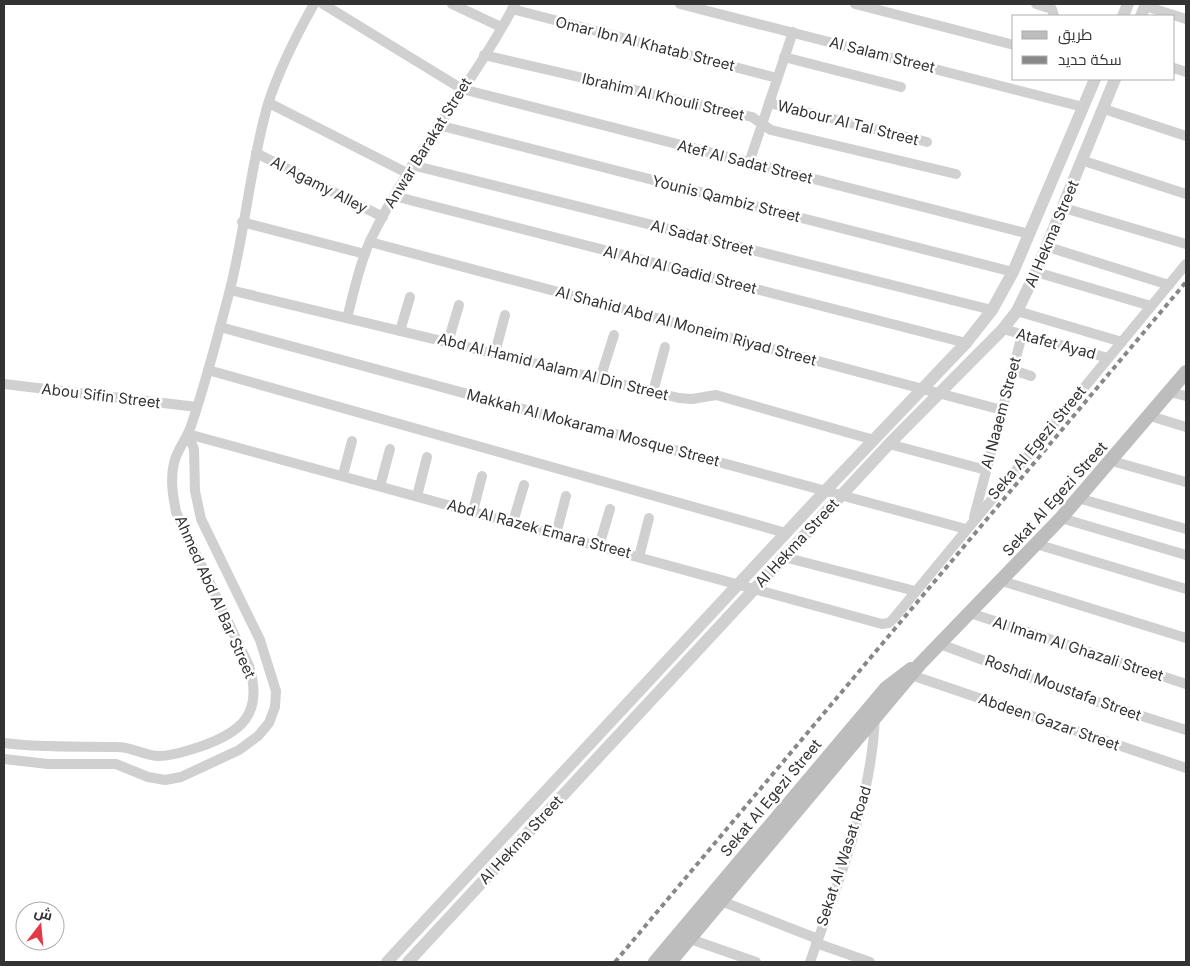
<svg xmlns="http://www.w3.org/2000/svg" width="1190" height="966" viewBox="0 0 1190 966" font-family="Inter,Cairo,sans-serif">
  <rect width="100%" height="100%" fill="#fff"/>
  <g fill="none" stroke-linecap="round" stroke-linejoin="round">
    <g stroke="#d0d0d0" stroke-width="10">
      <path d="M323 4 462 89 1029 234"/>
      <path d="M452 4 501 27"/>
      <path d="M680 4 1083 107"/>
      <path d="M855 4 1014 45"/>
      <path d="M1036 4 1052 9 1054 16"/>
      <path d="M1145 6 1186 19"/>
      <path d="M512 9 777 78"/>
      <path d="M484 55 752 117 771 130 956 174"/>
      <path d="M784 57 901 87"/>
      <path d="M1174 68 1186 72"/>
      <path d="M269 103 407 173"/>
      <path d="M769 103 927 142"/>
      <path d="M1104 109 1186 136"/>
      <path d="M438 125 1013 272"/>
      <path d="M256 153 383 217"/>
      <path d="M1084 161 1186 194"/>
      <path d="M749 163 793 32"/>
      <path d="M412 165 992 310"/>
      <path d="M394 196 966 343"/>
      <path d="M1064 208 1186 244"/>
      <path d="M242 222 365 254"/>
      <path d="M370 242 1002 410"/>
      <path d="M1048 247 1169 285"/>
      <path d="M1036 272 1151 306"/>
      <path d="M230 290 679 398 692 399 716 395 874 440"/>
      <path d="M1017 311 1122 342"/>
      <path d="M347 318C354 292 359 265 370 241 410 157 472 86 515 4"/>
      <path d="M220 327 966 529"/>
      <path d="M1003 329 1108 358"/>
      <path d="M400 331 410 297"/>
      <path d="M448 342 459 305"/>
      <path d="M495 353 505 315"/>
      <path d="M208 370 786 533"/>
      <path d="M1013 370 1031 376"/>
      <path d="M600 379 614 335"/>
      <path d="M4 384 197 407"/>
      <path d="M653 392 665 347"/>
      <path d="M1170 392 1186 396"/>
      <path d="M1150 416 1186 427"/>
      <path d="M188 434 882 624 889 623 894 618 1186 264"/>
      <path d="M889 444 986 470"/>
      <path d="M1112 461 1186 482"/>
      <path d="M343 475 352 441"/>
      <path d="M380 486 390 449"/>
      <path d="M417 496 427 457"/>
      <path d="M1078 498 1186 529"/>
      <path d="M473 511 482 476"/>
      <path d="M974 517 1022 335"/>
      <path d="M1061 518 1186 555"/>
      <path d="M513 522 524 485"/>
      <path d="M556 534 566 496"/>
      <path d="M1036 544 1186 589"/>
      <path d="M599 546 610 509"/>
      <path d="M639 557 649 518"/>
      <path d="M784 557 915 591"/>
      <path d="M1002 581 1186 638"/>
      <path d="M970 613 1186 684"/>
      <path d="M940 644 1085 698 1186 730"/>
      <path d="M911 675 1186 768"/>
      <path d="M4 743C42 748 79 746 118 747 132 747 145 756 159 756 173 756 186 751 199 747 241 733 264 714 249 666L176 512C173 496 170 480 174 463 177 449 187 439 191 426 205 385 216 343 227 301 245 237 249 169 268 104 279 69 296 36 314 4"/>
      <path d="M4 759 48 764H116L148 777 165 780 181 777 239 750 258 736 269 723 275 707 276 691 260 640 201 519 195 491 194 449 188 434"/>
      <path d="M721 901 818 939"/>
      <path d="M690 939 756 962"/>
      <path d="M816 943 870 962"/>
      <path d="M810 962C838 882 871 803 875 718"/>
    </g>
    <g stroke="#d0d0d0" stroke-width="12">
      <path d="M1123 16 1128 4"/>
      <path d="M1141 16 1146 4"/>
      <path d="M387 962 825 491 966 343 992 310 1013 272 1095 79"/>
      <path d="M408 962 889 444 1003 329 1017 311 1036 272 1115 79"/>
    </g>
    <g stroke="#bdbdbd" stroke-width="14">
      <path d="M655 962 886 688 911 669"/>
      <path d="M670 962 920 664 1061 518 1186 372"/>
    </g>
    <path stroke="#888" stroke-width="4" stroke-dasharray="5 4" stroke-linecap="butt" d="M615 962 1186 282"/>
  </g>
  <g text-anchor="middle" stroke-width="5" stroke-linejoin="round" paint-order="stroke">
    <g font-size="15" fill="#333" stroke="#fff">
      <text transform="translate(645 44) rotate(14)" y="5">Omar Ibn Al Khatab Street</text>
      <text transform="translate(882 55) rotate(14)" y="5">Al Salam Street</text>
      <text transform="translate(663 97) rotate(13)" y="5">Ibrahim Al Khouli Street</text>
      <text transform="translate(848 123) rotate(14)" y="5">Wabour Al Tal Street</text>
      <text transform="translate(428 143) rotate(-58)" y="5">Anwar Barakat Street</text>
      <text transform="translate(745 162) rotate(14)" y="5">Atef Al Sadat Street</text>
      <text transform="translate(319 185) rotate(27)" y="5">Al Agamy Alley</text>
      <text transform="translate(726 199) rotate(14)" y="5">Younis Qambiz Street</text>
      <text transform="translate(1052 234) rotate(-67)" y="5">Al Hekma Street</text>
      <text transform="translate(702 238) rotate(14)" y="5">Al Sadat Street</text>
      <text transform="translate(680 270) rotate(14)" y="5">Al Ahd Al Gadid Street</text>
      <text transform="translate(686 326) rotate(15)" y="5">Al Shahid Abd Al Moneim Riyad Street</text>
      <text transform="translate(1056 344) rotate(15)" y="5">Atafet Ayad</text>
      <text transform="translate(553 367) rotate(14)" y="5">Abd Al Hamid Aalam Al Din Street</text>
      <text transform="translate(101 396) rotate(7)" y="5">Abou Sifin Street</text>
      <text transform="translate(1001 413) rotate(-75)" y="5">Al Naaem Street</text>
      <text transform="translate(593 428) rotate(15)" y="5">Makkah Al Mokarama Mosque Street</text>
      <text transform="translate(1037 443) rotate(-50)" y="5">Seka Al Egezi Street</text>
      <text transform="translate(1055 499) rotate(-48)" y="5">Sekat Al Egezi Street</text>
      <text transform="translate(539 529) rotate(15)" y="5">Abd Al Razek Emara Street</text>
      <text transform="translate(797 543) rotate(-47)" y="5">Al Hekma Street</text>
      <text transform="translate(215 597) rotate(66)" y="5">Ahmed Abd Al Bar Street</text>
      <text transform="translate(1078 649) rotate(18)" y="5">Al Imam Al Ghazali Street</text>
      <text transform="translate(1063 688) rotate(20)" y="5">Roshdi Moustafa Street</text>
      <text transform="translate(1049 722) rotate(19)" y="5">Abdeen Gazar Street</text>
      <text transform="translate(771 798) rotate(-50)" y="5">Sekat Al Egezi Street</text>
      <text transform="translate(521 840) rotate(-47)" y="5">Al Hekma Street</text>
      <text transform="translate(844 856) rotate(-72)" y="5">Sekat Al Wasat Road</text>
    </g>
  </g>
  <rect width="1190" height="966" fill="none" stroke="#333333" stroke-width="10"/>
  <rect x="1012" y="15" width="162" height="65" fill="#ffffff" stroke="#adadad"/>
  <rect x="1022" y="31" width="25" height="8" fill="#bdbdbd" stroke="#adadad"/>
  <text x="1058" y="40" font-size="15" fill="#333333">طريق</text>
  <rect x="1022" y="56" width="25" height="8" fill="#888888" stroke="#adadad"/>
  <text x="1058" y="65" font-size="15" fill="#333333">سكة حديد</text>
  <g transform="translate(40 926) rotate(16)"><circle r="24" fill="#ffffff" stroke="#adadad"/>
  <path d="M0-4L9 19L0 12L-9 19Z" fill="#e63946"/>
  <text y="-8" font-size="14" font-weight="bold" text-anchor="middle" fill="#333333">ش</text>
  </g>
</svg>
